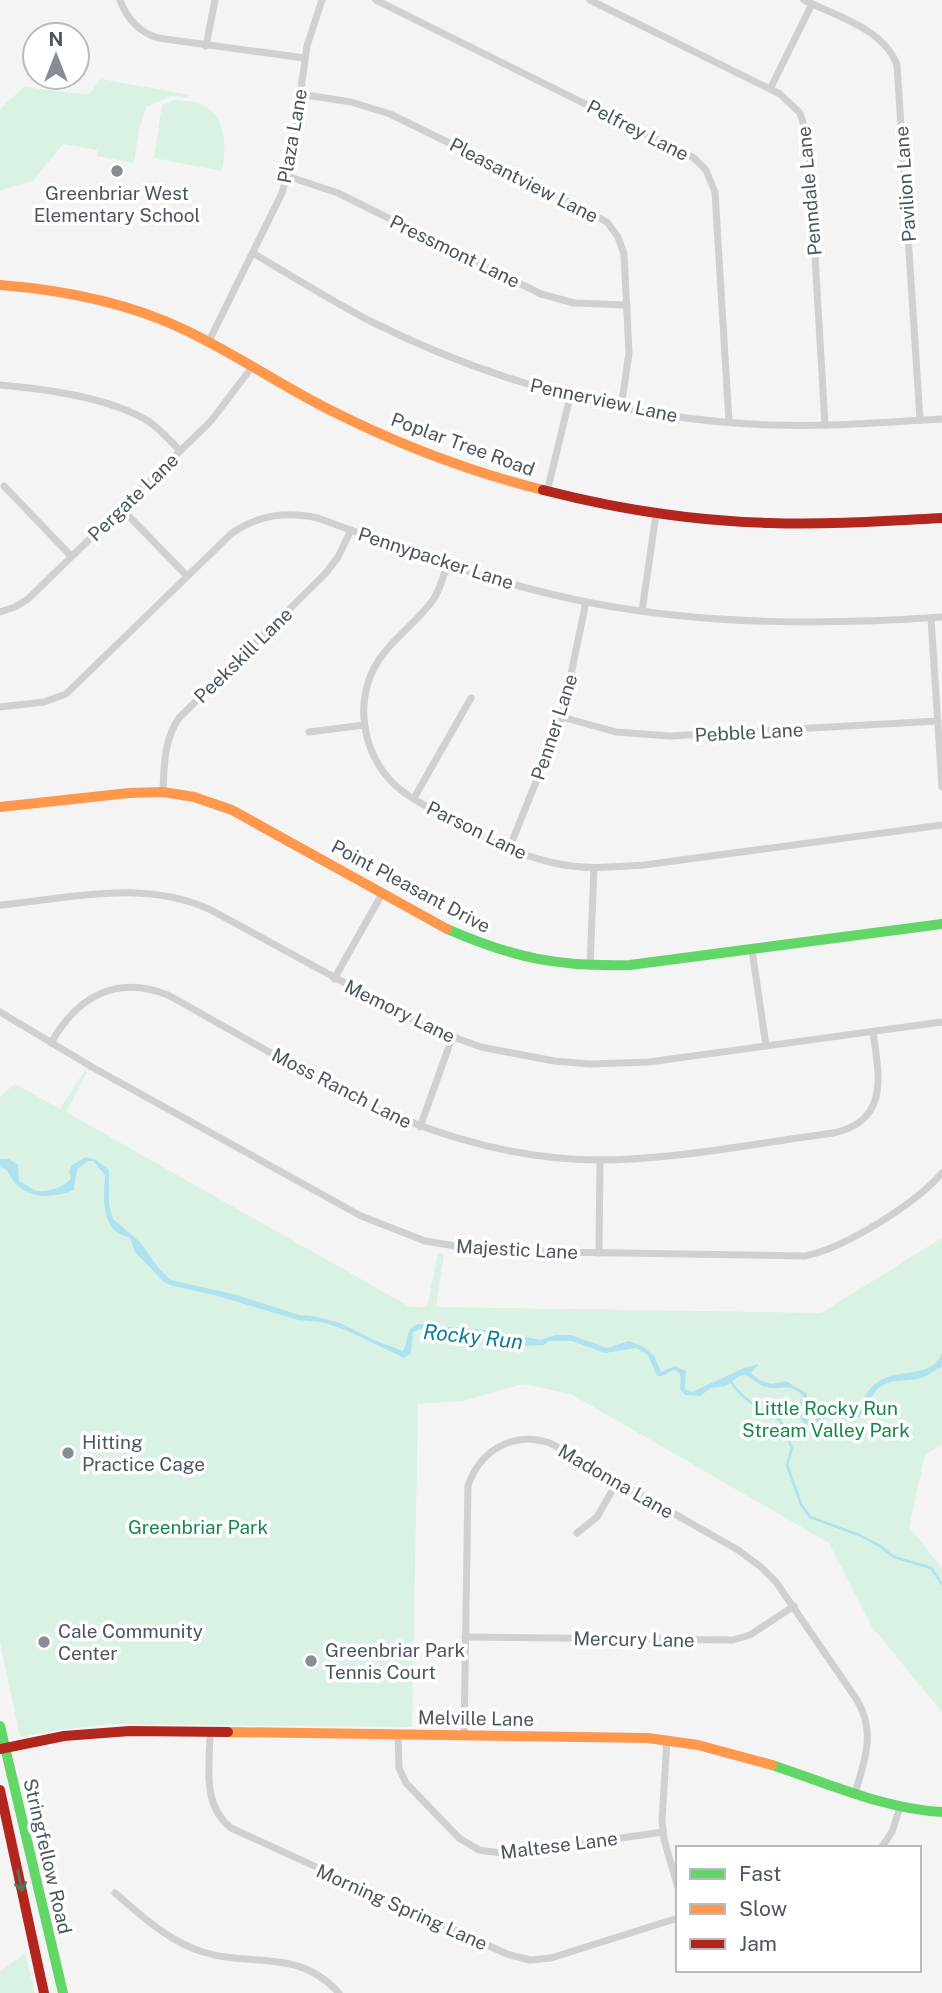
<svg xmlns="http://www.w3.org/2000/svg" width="942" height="1993" viewBox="0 0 942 1993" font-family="'Public Sans',sans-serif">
  <rect width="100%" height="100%" fill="#f4f4f4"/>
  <g fill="#d9f2e3">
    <path d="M101 79 190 95 187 98 171 96 146 107 139 130 134 163 97 156V150L63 144 33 181 0 190V109L24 87 81 94 90 93Z"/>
    <path d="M176 100C183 101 192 101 198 103 227 112 227 148 222 171L154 158 162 105Z"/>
    <path d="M85 1070 87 1072 66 1112 410 1307H427L438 1253 444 1254 436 1307 821 1313 942 1238V1444L925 1455 909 1527 942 1568V1712L872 1627 829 1543 571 1394 523 1384 463 1401 418 1404 412 1727 115 1724 65 1729 20 1737 0 1642V1096L15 1084 60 1109Z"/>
    <path d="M25 1953 35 1993H0V1972Z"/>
  </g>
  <path fill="#aee2f0" d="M86 1157 96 1160 109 1170V1205L113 1219 140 1242 160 1270 171 1280 237 1295 299 1315 313 1316 340 1323 374 1340 403 1351C409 1342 404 1327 419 1324L497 1331 540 1340 555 1335H571L607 1348 629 1341 644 1347 654 1356 661 1372 675 1366 686 1371 685 1389 692 1392 744 1368 759 1364 751 1373 759 1380 772 1384 786 1381 806 1393 808 1400 805 1417 811 1422 827 1412 852 1415C861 1406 865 1392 875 1384 895 1367 932 1380 942 1353V1367C933 1370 927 1378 917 1379 903 1382 894 1378 880 1387 869 1395 869 1412 857 1418 848 1423 840 1416 830 1417 824 1417 821 1423 816 1424 798 1431 799 1408 801 1398L803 1402 804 1397C790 1381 782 1391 766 1387 757 1385 753 1378 745 1375L739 1376 726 1386 711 1388 700 1396 685 1395 680 1389C680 1381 684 1372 673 1370L662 1376H657L648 1355 636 1348 605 1353 572 1341H549L544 1345 527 1346 505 1339 420 1329 413 1332 411 1353 404 1358 346 1330 322 1322 298 1320 218 1296 170 1285 164 1282 135 1252 130 1238C124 1235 120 1235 115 1231 101 1216 104 1193 105 1175L93 1161H88L77 1169 74 1190C55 1198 30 1200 15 1183 9 1176 10 1170 0 1167V1159H9L18 1165 19 1181C24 1183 30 1188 34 1190 44 1194 66 1187 71 1178L69 1172 72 1165Z"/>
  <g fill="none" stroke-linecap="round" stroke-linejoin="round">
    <path stroke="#aee2f0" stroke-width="2.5" d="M730 1381C742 1399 761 1411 780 1420L792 1448 787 1465 801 1504 810 1517 859 1535 880 1546 894 1557 931 1568 942 1584"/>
    <g stroke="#ced0d2" stroke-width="7">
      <path d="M120 0C127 19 139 32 158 38L304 58"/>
      <path d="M376 0 694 158 706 170 715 192 729 422"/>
      <path d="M590 0 780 94 800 113 808 138 825 425"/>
      <path d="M804 0C836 16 884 29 897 65L920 420"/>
      <path d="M206 46 215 0"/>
      <path d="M770 89 812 4"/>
      <path d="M300 94 351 102 390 114 552 193 607 222 618 237 624 254 629 353 621 408"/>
      <path d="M287 176 338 193 541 294 574 303 627 305"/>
      <path d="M253 253C291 276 329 299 368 320 493 383 631 420 772 425 829 427 885 422 942 419"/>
      <path d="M209 341 282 193 291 160 307 46 322 0"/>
      <path d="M0 385C46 389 108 397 148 421 160 429 170 440 180 451"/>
      <path d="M4 486 71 556"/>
      <path d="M547 492 570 397"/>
      <path d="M121 508 187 576"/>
      <path d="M447 565C443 577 440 590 433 600 412 629 379 646 368 683 357 719 368 760 396 786 413 801 436 811 456 822 487 839 518 855 554 863 584 870 614 867 644 865L942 825"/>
      <path d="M642 611 656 514"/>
      <path d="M0 612 15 607 28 599 211 421 252 367"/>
      <path d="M931 618 942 787"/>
      <path d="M0 707 44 702 66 694 232 533C259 515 285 511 318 518 409 552 500 586 597 604 711 625 827 625 942 617"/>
      <path d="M562 717 616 732 670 736 938 721"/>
      <path d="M309 732 364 725"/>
      <path d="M163 792C164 765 164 740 179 718L325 574 338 557 351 530"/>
      <path d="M414 798 471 698"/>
      <path d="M509 849 562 717 586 602"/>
      <path d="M0 905C72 898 144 879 211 910L426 1027 481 1047 554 1061 590 1064 649 1062 942 1022"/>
      <path d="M752 950 766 1046"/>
      <path d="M590 966 594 868"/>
      <path d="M334 979 382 894"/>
      <path d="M0 1012 92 1067 361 1216 425 1241 486 1251 805 1256C845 1248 915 1204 942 1173"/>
      <path d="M51 1043C77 997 116 974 168 995 308 1072 430 1158 597 1160 676 1160 756 1143 833 1133 890 1121 879 1075 873 1032"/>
      <path d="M420 1127 452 1038"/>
      <path d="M599 1253 600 1160"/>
      <path d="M577 1533 597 1517 617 1482"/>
      <path d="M465 1637 733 1640 750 1635 794 1606"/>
      <path d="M210 1732C210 1766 201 1804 231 1828L507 1954 530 1960 551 1958 678 1918"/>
      <path d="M398 1735 399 1768 406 1783 459 1838 479 1850 508 1854 663 1832"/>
      <path d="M464 1735 468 1486C480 1450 513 1431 550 1443L738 1550 761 1567 776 1582 857 1700C876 1732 865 1760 855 1793"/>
      <path d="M667 1739 662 1821 664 1839 678 1888"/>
      <path d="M881 1848 892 1832 900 1807"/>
      <path d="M115 1893C142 1916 168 1941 203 1952 253 1968 297 1947 339 1993"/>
    </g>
    <g stroke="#63d668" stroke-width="10">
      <path d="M447 929C514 958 558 967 630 965L942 924"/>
      <path d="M0 1726 63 1993"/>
      <path d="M772 1765C827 1783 884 1809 942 1812"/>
    </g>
    <g stroke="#ff974d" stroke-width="10">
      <path d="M0 285C64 290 127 302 185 330 236 354 283 387 334 412 400 445 471 472 543 490"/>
      <path d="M0 807 129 793 163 792 194 797 232 810 447 929"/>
      <path d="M228 1732 648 1738 698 1745 772 1765"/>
    </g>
    <g stroke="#b3261e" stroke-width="10">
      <path d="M543 490C617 509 693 521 770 523 828 525 885 521 942 518"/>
      <path d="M0 1749 64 1736 130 1731 228 1732"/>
      <path d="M0 1790 44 1993"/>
    </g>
  </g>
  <defs><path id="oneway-shaft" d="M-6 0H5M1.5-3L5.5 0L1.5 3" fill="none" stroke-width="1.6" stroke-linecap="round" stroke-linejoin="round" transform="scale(1.75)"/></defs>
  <use stroke="#507663" href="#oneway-shaft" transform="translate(20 1881) rotate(78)"/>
  <g fill="#868d94" stroke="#fff" stroke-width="2.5">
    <circle cx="117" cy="171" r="7"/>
    <circle cx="68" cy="1453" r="7"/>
    <circle cx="44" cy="1642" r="7"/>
    <circle cx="311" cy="1661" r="7"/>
  </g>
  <g text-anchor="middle" stroke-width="7" stroke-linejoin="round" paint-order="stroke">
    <g font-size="19" fill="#4a5661" stroke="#fff">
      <text transform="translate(638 130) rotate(27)" y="7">Pelfrey Lane</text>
      <text transform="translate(292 136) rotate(-80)" y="7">Plaza Lane</text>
      <text transform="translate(524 180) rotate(27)" y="7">Pleasantview Lane</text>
      <text transform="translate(905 184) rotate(-94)" y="7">Pavilion Lane</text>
      <text transform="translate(809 191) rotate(-95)" y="7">Penndale Lane</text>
      <text transform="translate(455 251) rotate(26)" y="7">Pressmont Lane</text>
      <text transform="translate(604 400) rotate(12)" y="7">Pennerview Lane</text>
      <text transform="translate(463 444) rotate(20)" y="7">Poplar Tree Road</text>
      <text transform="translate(133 497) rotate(-44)" y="7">Pergate Lane</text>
      <text transform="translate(436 558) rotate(18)" y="7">Pennypacker Lane</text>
      <text transform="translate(243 655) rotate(-44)" y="7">Peekskill Lane</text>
      <text transform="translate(554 727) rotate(-72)" y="7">Penner Lane</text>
      <text transform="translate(749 732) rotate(-3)" y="7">Pebble Lane</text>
      <text transform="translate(477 830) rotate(26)" y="7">Parson Lane</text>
      <text transform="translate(411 886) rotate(28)" y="7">Point Pleasant Drive</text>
      <text transform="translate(400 1011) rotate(26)" y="7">Memory Lane</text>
      <text transform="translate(342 1088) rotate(27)" y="7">Moss Ranch Lane</text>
      <text transform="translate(517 1249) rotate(3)" y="7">Majestic Lane</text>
      <text transform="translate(616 1481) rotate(30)" y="7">Madonna Lane</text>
      <text transform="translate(634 1639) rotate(1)" y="7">Mercury Lane</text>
      <text transform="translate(476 1718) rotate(1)" y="7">Melville Lane</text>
      <text transform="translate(559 1845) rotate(-7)" y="7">Maltese Lane</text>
      <text transform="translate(48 1856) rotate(77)" y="7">Stringfellow Road</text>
      <text transform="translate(402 1907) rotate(24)" y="7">Morning Spring Lane</text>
    </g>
    <g font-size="19" fill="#4a5661" stroke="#fff" text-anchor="start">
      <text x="117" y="200" text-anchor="middle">Greenbriar West<tspan x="117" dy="22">Elementary School</tspan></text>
      <text x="82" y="1449">Hitting<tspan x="82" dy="22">Practice Cage</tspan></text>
      <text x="58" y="1638">Cale Community<tspan x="58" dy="22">Center</tspan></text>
      <text x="325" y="1657">Greenbriar Park<tspan x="325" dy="22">Tennis Court</tspan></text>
    </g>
    <g font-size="19" fill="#17864f" stroke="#fff">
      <text x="826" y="1415">Little Rocky Run<tspan x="826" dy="22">Stream Valley Park</tspan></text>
      <text x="198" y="1534">Greenbriar Park</text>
    </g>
    <g font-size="21" font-style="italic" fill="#0c7c9b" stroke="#fff">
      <text transform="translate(473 1337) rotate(6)" y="7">Rocky Run</text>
    </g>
  </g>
  <rect x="676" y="1846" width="245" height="126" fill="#ffffff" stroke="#b7bbc0" stroke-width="2"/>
  <rect x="690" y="1869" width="35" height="10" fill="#63d668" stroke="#b7bbc0" stroke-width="2"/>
  <text x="739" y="1881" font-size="21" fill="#4a5661">Fast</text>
  <rect x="690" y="1904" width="35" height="10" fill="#ff974d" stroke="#b7bbc0" stroke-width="2"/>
  <text x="739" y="1916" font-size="21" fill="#4a5661">Slow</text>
  <rect x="690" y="1939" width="35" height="10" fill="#b3261e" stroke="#b7bbc0" stroke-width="2"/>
  <text x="739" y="1951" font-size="21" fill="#4a5661">Jam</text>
  <g transform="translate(56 56)"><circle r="33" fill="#ffffff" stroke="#b7bbc0" stroke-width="2"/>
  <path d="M0-5L12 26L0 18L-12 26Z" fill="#868d94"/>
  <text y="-10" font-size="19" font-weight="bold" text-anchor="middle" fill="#4a5661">N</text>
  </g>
</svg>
